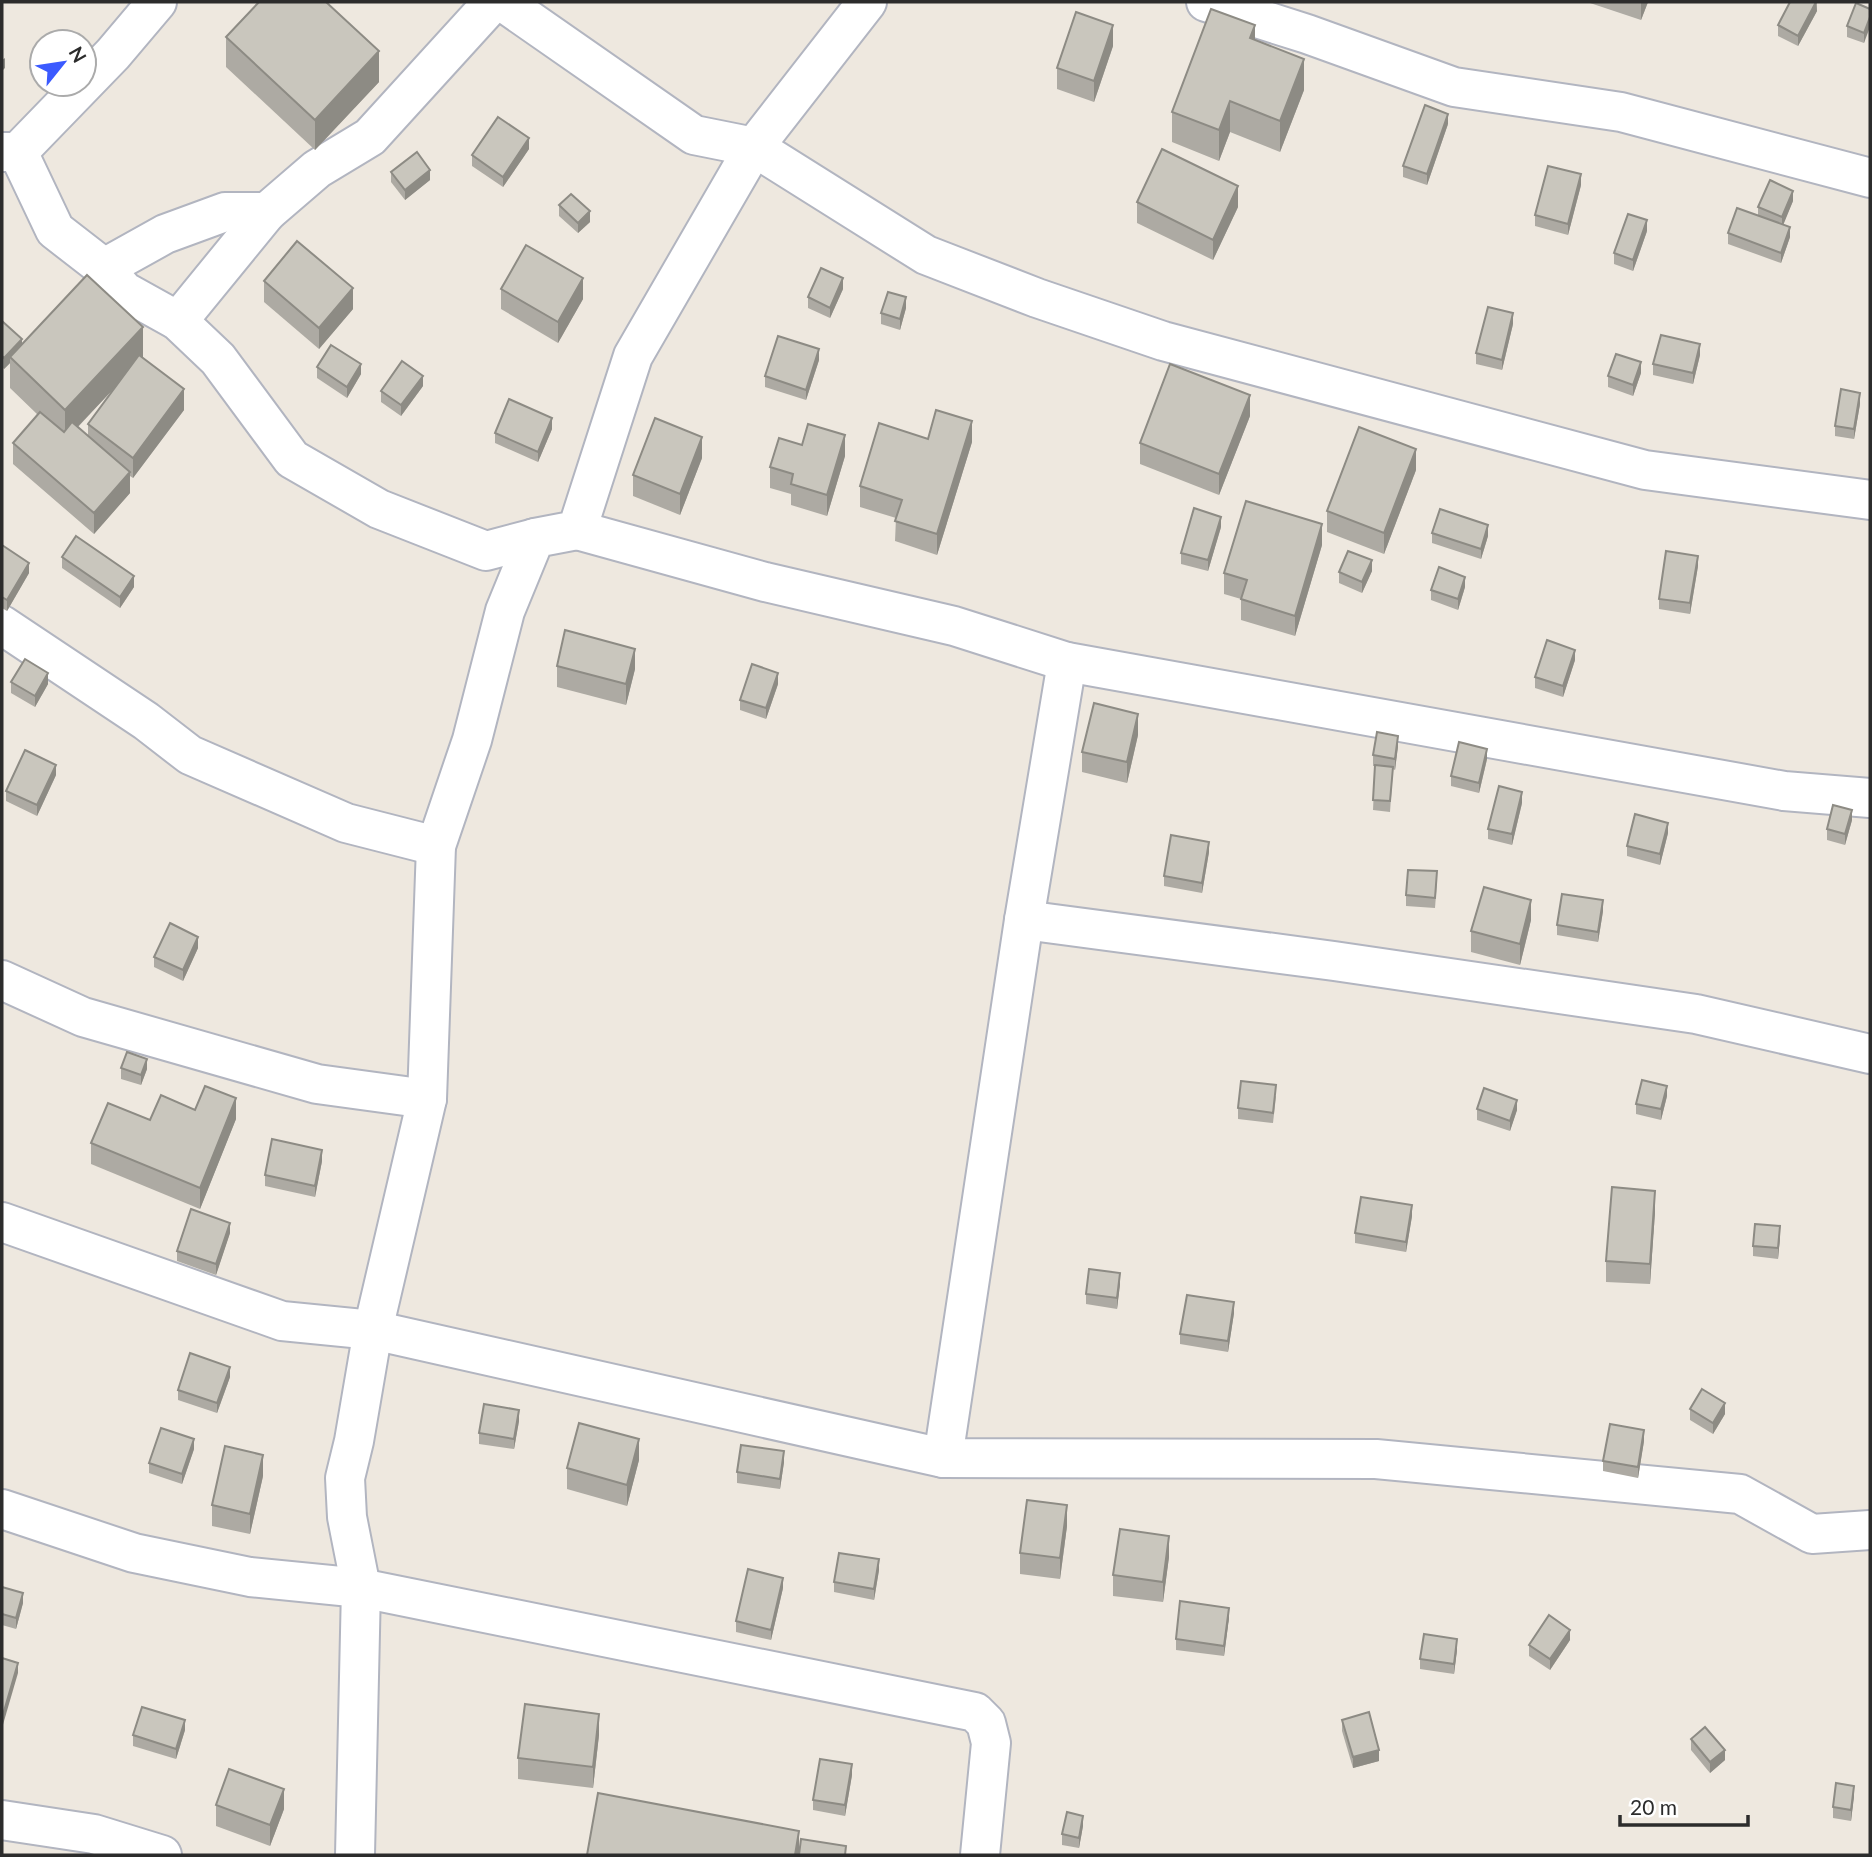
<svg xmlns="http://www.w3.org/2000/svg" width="1872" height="1857" viewBox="0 0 1872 1857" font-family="Lato,sans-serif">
  <rect width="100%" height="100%" fill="#eee8df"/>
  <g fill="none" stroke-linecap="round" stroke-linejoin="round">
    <defs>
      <g id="street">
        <path d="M503 2 694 135 754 147 926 255 1037 298 1163 341 1645 470 1870 500"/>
        <path d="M1206 2 1307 34 1454 87 1621 112 1870 178"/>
        <path d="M2 152H18L55 230 104 268 124 291 178 321 218 359 292 459 379 509 486 551 535 538"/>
        <path d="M18 152 113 54 157 2"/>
        <path d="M104 268 165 234 225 212H267L317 169 370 137 493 2"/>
        <path d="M178 321 267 212"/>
        <path d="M577 530 765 582 954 626 1067 662 1784 791 1870 798"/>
        <path d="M2 625 146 721 190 755 346 823 436 846"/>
        <path d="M1024 920 1334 961 1696 1014 1870 1054"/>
        <path d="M2 980 83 1017 317 1084 427 1099"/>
        <path d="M2 1222 282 1321 373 1330 943 1458 1376 1459 1740 1494 1812 1534 1870 1530"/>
        <path d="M943 1458 1024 920 1067 662"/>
        <path d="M2 1509 134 1553 250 1577 361 1588 975 1712 986 1723 991 1743 980 1855"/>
        <path d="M2 1820 94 1834 162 1855"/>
        <path d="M355 1855 361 1588 347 1517 345 1478 354 1441 373 1330 427 1099 436 846 472 740 505 611 535 538 577 530 633 356 754 147 867 2"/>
      </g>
    </defs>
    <use href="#street" stroke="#b2b5c0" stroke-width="42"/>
    <use href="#street" stroke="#fff" stroke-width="38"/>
  </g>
  <g fill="#adaaa3" fill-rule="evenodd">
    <path d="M1587 2H1648L1641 20Z"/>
    <path d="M1817 2V11L1798 46 1778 36V25Z"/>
    <path d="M1870 9 1864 43 1847 37V26Z"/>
    <path d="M226 37 379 82 315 150 226 67Z"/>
    <path d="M1255 40 1304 90 1280 152 1230 132 1219 161 1172 142V112Z"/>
    <path d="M1113 46 1094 102 1057 89V68Z"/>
    <path d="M1448 124 1427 185 1403 177V166Z"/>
    <path d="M529 149 503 187 472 166V155Z"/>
    <path d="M391 172 430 180 405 200 391 182Z"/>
    <path d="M1581 185 1568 235 1535 226V215Z"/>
    <path d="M1793 201 1783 224 1790 237 1781 263 1728 244V233L1758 215V207Z"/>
    <path d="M1137 202 1238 207 1213 260 1137 223Z"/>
    <path d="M559 205 590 222 578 233 559 216Z"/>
    <path d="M1647 231 1633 271 1614 264V253Z"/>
    <path d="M264 281 353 309 319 349 264 302Z"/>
    <path d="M501 289 583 299 558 343 501 309Z"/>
    <path d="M843 289 830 318 808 308V297Z"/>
    <path d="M906 308 900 330 881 324V313Z"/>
    <path d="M2 321 22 344 143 358 184 410 133 478 130 476V493L94 534 13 464V443L38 415 10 388V363L4 369 2 367ZM114 388 88 424V436L78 427Z"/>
    <path d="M1513 324 1502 370 1476 364V353Z"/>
    <path d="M1700 355 1693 384 1653 375V364Z"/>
    <path d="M819 360 806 400 765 387V376Z"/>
    <path d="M317 367 361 374 347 398 317 378Z"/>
    <path d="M1641 373 1633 396 1608 387V376Z"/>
    <path d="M423 386 401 416 381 402V391Z"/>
    <path d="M1860 404 1854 439 1835 436V426Z"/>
    <path d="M1250 416 1219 495 1140 464V443Z"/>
    <path d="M552 429 538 462 495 443V433Z"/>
    <path d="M928 439 972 442 937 555 895 541 896 518 860 507V486Z"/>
    <path d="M802 445 845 456 827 516 791 505V494L770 488V467Z"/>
    <path d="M702 458 680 515 633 496V475Z"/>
    <path d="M1416 470 1384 554 1327 532V511Z"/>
    <path d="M1221 527 1208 571 1181 564V553Z"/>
    <path d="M1432 533 1488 536 1481 559 1432 543Z"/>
    <path d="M2 545 29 573 7 611 2 608Z"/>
    <path d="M1322 545 1295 636 1241 620V599L1224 594V573Z"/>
    <path d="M62 557 134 587 120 608 62 568Z"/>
    <path d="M1698 566 1690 614 1659 609V599Z"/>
    <path d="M1372 571 1362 593 1339 583V572Z"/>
    <path d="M1465 587 1458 610 1431 600V590Z"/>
    <path d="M1575 660 1563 697 1535 688V677Z"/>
    <path d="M557 666 635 669 626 705 557 687Z"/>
    <path d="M11 682 48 684 35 707 11 693Z"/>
    <path d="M778 684 766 719 740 710V700Z"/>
    <path d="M1138 735 1127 783 1082 772V752Z"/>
    <path d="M1398 746 1395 770 1393 769 1390 812 1373 810 1375 766H1373V755Z"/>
    <path d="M1487 759 1479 793 1451 786V776Z"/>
    <path d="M56 775 37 816 6 801V791Z"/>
    <path d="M1522 803 1512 845 1488 839V829Z"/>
    <path d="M1852 820 1845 845 1827 840V829Z"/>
    <path d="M1668 833 1660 865 1627 856V846Z"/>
    <path d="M1209 852 1202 893 1164 886V876Z"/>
    <path d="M1437 882 1435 908 1406 906V895Z"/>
    <path d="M1603 911 1598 942 1557 935V925Z"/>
    <path d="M1531 920 1520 965 1471 952V931Z"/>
    <path d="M198 948 183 981 154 967V957Z"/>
    <path d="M121 1068 147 1069 141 1085 121 1079Z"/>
    <path d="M1276 1096 1273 1123 1238 1119V1108Z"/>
    <path d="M1667 1096 1661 1120 1636 1114V1104Z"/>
    <path d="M1477 1109 1517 1110 1510 1131 1477 1120Z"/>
    <path d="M236 1119 200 1209 91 1164V1143L150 1120Z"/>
    <path d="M322 1161 315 1197 265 1186V1175Z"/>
    <path d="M1655 1212 1650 1284 1606 1282V1261Z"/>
    <path d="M1412 1216 1406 1252 1355 1243V1233Z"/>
    <path d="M230 1233 216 1275 177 1261V1251Z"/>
    <path d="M1780 1237 1778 1259 1753 1256V1246Z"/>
    <path d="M1120 1284 1117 1309 1086 1304V1294Z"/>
    <path d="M1234 1313 1228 1352 1180 1344V1334Z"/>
    <path d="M230 1377 217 1413 178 1400V1390Z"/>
    <path d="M1690 1409 1725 1414 1713 1434 1690 1420Z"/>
    <path d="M519 1421 514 1449 479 1444V1433Z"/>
    <path d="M1644 1441 1638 1478 1603 1471V1461Z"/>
    <path d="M194 1449 182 1484 149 1473V1463Z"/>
    <path d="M639 1460 627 1506 567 1489V1468Z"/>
    <path d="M784 1462 780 1489 737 1483V1472Z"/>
    <path d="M263 1476 250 1534 212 1526V1505Z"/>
    <path d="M1067 1526 1060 1579 1020 1574V1553Z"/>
    <path d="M1169 1557 1163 1602 1113 1596V1575Z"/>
    <path d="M879 1570 874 1600 834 1592V1582Z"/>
    <path d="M2 1587 23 1603 16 1629 2 1625Z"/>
    <path d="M783 1588 771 1640 736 1632V1621Z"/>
    <path d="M1229 1618 1224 1656 1176 1650V1639Z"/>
    <path d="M1570 1640 1550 1670 1529 1656V1645Z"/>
    <path d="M1457 1650 1454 1674 1420 1669V1659Z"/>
    <path d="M1342 1720 1379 1761 1353 1768 1342 1731Z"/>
    <path d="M185 1730 176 1759 133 1746V1735Z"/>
    <path d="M599 1735 593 1788 518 1779V1758Z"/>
    <path d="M1691 1739 1725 1760 1710 1773 1691 1750Z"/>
    <path d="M852 1775 845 1816 813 1810V1800Z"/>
    <path d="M1854 1796 1851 1821 1833 1818V1807Z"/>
    <path d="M216 1805 284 1809 270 1846 216 1826Z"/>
    <path d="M1083 1826 1079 1848 1062 1845V1834Z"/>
  </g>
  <g fill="#8d8b84">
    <path d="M1641 2H1648L1641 20Z"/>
    <path d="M1816 2 1817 11 1798 46V36Z"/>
    <path d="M1870 17V27L1864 43V33Z"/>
    <path d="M1113 25V46L1094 102V81Z"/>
    <path d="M1255 25V56L1250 38Z"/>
    <path d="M379 51V82L315 150V120Z"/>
    <path d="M5 58V68L2 71V60Z"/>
    <path d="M1304 59V90L1280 152V121Z"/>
    <path d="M1230 101V132L1219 161V130Z"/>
    <path d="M1448 114V124L1427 185V174Z"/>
    <path d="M529 138V149L503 187V177Z"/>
    <path d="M430 170V180L405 200V190Z"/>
    <path d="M1581 174V185L1568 235V224Z"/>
    <path d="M1238 186V207L1213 260V240Z"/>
    <path d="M1793 191V201L1782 228V217Z"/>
    <path d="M590 211V222L578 233V223Z"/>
    <path d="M1647 220V231L1633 271V260Z"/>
    <path d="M1790 227V237L1781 263V253Z"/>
    <path d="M583 278V299L558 343V322Z"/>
    <path d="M843 278V289L830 318V308Z"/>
    <path d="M353 288V309L319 349V328Z"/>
    <path d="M906 297V308L900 330V319Z"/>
    <path d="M1513 313V324L1502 370V360Z"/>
    <path d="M143 327V358L65 440V410Z"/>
    <path d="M22 339V350L10 357V363L4 369V358Z"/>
    <path d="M1700 344V355L1693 384V373Z"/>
    <path d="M819 349V360L806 400V390Z"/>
    <path d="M1641 362V373L1633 396V385Z"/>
    <path d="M361 364V374L347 398V387Z"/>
    <path d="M423 376V386L401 416V405Z"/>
    <path d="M184 389V410L133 478V458Z"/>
    <path d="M1860 393V404L1854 439V429Z"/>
    <path d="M1250 395V416L1219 495V474Z"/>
    <path d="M552 418V429L538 462V452Z"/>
    <path d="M972 421V442L937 555V534Z"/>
    <path d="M845 435V456L827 516V495Z"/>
    <path d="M702 437V458L680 515V494Z"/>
    <path d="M1416 449V470L1384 554V533Z"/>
    <path d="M130 472V493L94 534V513Z"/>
    <path d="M1221 517V527L1208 571V560Z"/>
    <path d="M1322 524V545L1295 636V616Z"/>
    <path d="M1488 525V536L1481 559V549Z"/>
    <path d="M1698 556V566L1690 614V603Z"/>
    <path d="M1372 560V571L1362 593V582Z"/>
    <path d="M29 563V573L7 611V600Z"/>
    <path d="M134 576V587L120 608V597Z"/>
    <path d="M1465 577V587L1458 610V599Z"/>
    <path d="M635 649V669L626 705V684Z"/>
    <path d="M1575 650V660L1563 697V686Z"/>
    <path d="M48 673V684L35 707V696Z"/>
    <path d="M778 673V684L766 719V708Z"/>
    <path d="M1138 714V735L1127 783V762Z"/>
    <path d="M1398 736V746L1395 770V759Z"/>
    <path d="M1487 749V759L1479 793V783Z"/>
    <path d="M56 765V775L37 816V805Z"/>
    <path d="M1522 792V803L1512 845V834Z"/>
    <path d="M1852 810V820L1845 845V834Z"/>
    <path d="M1668 823V833L1660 865V854Z"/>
    <path d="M1209 842V852L1202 893V883Z"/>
    <path d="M1531 900V920L1520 965V944Z"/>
    <path d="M1603 900V911L1598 942V932Z"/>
    <path d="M198 937V948L183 981V970Z"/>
    <path d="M147 1059V1069L141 1085V1075Z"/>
    <path d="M1667 1086V1096L1661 1120V1109Z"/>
    <path d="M236 1098V1119L200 1209V1188Z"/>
    <path d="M1517 1100V1110L1510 1131V1121Z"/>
    <path d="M322 1150V1161L315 1197V1186Z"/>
    <path d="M1655 1191V1212L1650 1284V1264Z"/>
    <path d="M1412 1205V1216L1406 1252V1242Z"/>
    <path d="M230 1223V1233L216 1275V1264Z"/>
    <path d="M1780 1226V1237L1778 1259V1248Z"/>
    <path d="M1120 1273V1284L1117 1309V1298Z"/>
    <path d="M1234 1302V1313L1228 1352V1341Z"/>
    <path d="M230 1367V1377L217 1413V1403Z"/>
    <path d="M1725 1403V1414L1713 1434V1423Z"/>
    <path d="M519 1410V1421L514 1449V1439Z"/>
    <path d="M1644 1430V1441L1638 1478V1467Z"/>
    <path d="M194 1439V1449L182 1484V1474Z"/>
    <path d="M639 1439V1460L627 1506V1485Z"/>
    <path d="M784 1451V1462L780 1489V1479Z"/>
    <path d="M263 1455V1476L250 1534V1514Z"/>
    <path d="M1067 1505V1526L1060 1579V1558Z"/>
    <path d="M1169 1536V1557L1163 1602V1582Z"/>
    <path d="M879 1559V1570L874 1600V1589Z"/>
    <path d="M783 1578V1588L771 1640V1630Z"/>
    <path d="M23 1593V1603L16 1629V1618Z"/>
    <path d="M1229 1608V1618L1224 1656V1646Z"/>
    <path d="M1570 1630V1640L1550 1670V1659Z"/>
    <path d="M1457 1639V1650L1454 1674V1664Z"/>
    <path d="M18 1663V1673L2 1728V1718Z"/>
    <path d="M599 1714V1735L593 1788V1767Z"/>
    <path d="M185 1720V1730L176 1759V1749Z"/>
    <path d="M1379 1750V1761L1353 1768V1757Z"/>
    <path d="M1725 1750V1760L1710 1773V1762Z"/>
    <path d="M852 1764V1775L845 1816V1805Z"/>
    <path d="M1854 1786V1796L1851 1821V1810Z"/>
    <path d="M284 1789V1809L270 1846V1825Z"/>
    <path d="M1083 1816V1826L1079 1848V1838Z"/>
    <path d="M799 1831V1855H795Z"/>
  </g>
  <g fill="#c9c6bd" stroke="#8d8b84" stroke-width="2">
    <path d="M259 2H326L379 51 315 120 226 37Z"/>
    <path d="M1790 2H1816L1798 36 1778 25Z"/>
    <path d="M1856 3 1870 9V17L1864 33 1847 26Z"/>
    <path d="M1211 9 1255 25 1250 38 1304 59 1280 121 1230 101 1219 130 1172 112Z"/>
    <path d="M1076 12 1113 25 1094 81 1057 68Z"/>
    <path d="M1425 105 1448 114 1427 174 1403 166Z"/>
    <path d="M498 117 529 138 503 177 472 155Z"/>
    <path d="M1162 149 1238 186 1213 240 1137 202Z"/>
    <path d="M417 152 430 170 405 190 391 172Z"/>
    <path d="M1548 166 1581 174 1568 224 1535 215Z"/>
    <path d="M1770 180 1793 191 1782 217 1758 207Z"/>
    <path d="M571 194 590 211 578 223 559 205Z"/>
    <path d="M1737 208 1790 227 1781 253 1728 233Z"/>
    <path d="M1628 214 1647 220 1633 260 1614 253Z"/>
    <path d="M297 241 353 288 319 328 264 281Z"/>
    <path d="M526 245 583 278 558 322 501 289Z"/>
    <path d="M821 268 843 278 830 308 808 297Z"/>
    <path d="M87 275 143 327 65 410 10 357Z"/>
    <path d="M888 292 906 297 900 319 881 313Z"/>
    <path d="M1488 307 1513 313 1502 360 1476 353Z"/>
    <path d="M2 321 22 339 4 358 2 356Z"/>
    <path d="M1661 335 1700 344 1693 373 1653 364Z"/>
    <path d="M778 336 819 349 806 390 765 376Z"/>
    <path d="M331 345 361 364 347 387 317 367Z"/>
    <path d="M1616 354 1641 362 1633 385 1608 376Z"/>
    <path d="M139 355 184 389 133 458 88 424Z"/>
    <path d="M402 361 423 376 401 405 381 391Z"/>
    <path d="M1170 364 1250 395 1219 474 1140 443Z"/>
    <path d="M1841 389 1860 393 1854 429 1835 426Z"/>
    <path d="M509 399 552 418 538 452 495 433Z"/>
    <path d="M936 410 972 421 937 534 895 521 902 500 860 486 879 423 928 439Z"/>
    <path d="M40 412 64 432 72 422 130 472 94 513 13 443Z"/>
    <path d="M655 418 702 437 680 494 633 475Z"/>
    <path d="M808 424 845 435 827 495 791 484 793 474 770 467 779 438 802 445Z"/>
    <path d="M1359 427 1416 449 1384 533 1327 511Z"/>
    <path d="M1246 501 1322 524 1295 616 1241 599 1247 580 1224 573Z"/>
    <path d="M1194 508 1221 517 1208 560 1181 553Z"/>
    <path d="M1440 509 1488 525 1481 549 1432 533Z"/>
    <path d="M76 536 134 576 120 597 62 557Z"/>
    <path d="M2 545 29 563 7 600 2 597Z"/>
    <path d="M1348 551 1372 560 1362 582 1339 572Z"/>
    <path d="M1666 551 1698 556 1690 603 1659 599Z"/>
    <path d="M1439 567 1465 577 1458 599 1431 590Z"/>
    <path d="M565 630 635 649 626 684 557 666Z"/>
    <path d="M1547 640 1575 650 1563 686 1535 677Z"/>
    <path d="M25 659 48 673 35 696 11 682Z"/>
    <path d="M752 664 778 673 766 708 740 700Z"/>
    <path d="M1094 703 1138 714 1127 762 1082 752Z"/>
    <path d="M1377 732 1398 736 1395 759 1373 755Z"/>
    <path d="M1459 742 1487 749 1479 783 1451 776Z"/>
    <path d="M25 750 56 765 37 805 6 791Z"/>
    <path d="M1375 765 1393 767 1390 801 1373 800Z"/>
    <path d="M1499 786 1522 792 1512 834 1488 829Z"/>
    <path d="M1833 805 1852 810 1845 834 1827 829Z"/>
    <path d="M1635 814 1668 823 1660 854 1627 846Z"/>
    <path d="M1171 835 1209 842 1202 883 1164 876Z"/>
    <path d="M1408 870 1437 871 1435 898 1406 895Z"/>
    <path d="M1484 887 1531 900 1520 944 1471 931Z"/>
    <path d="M1562 894 1603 900 1598 932 1557 925Z"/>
    <path d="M170 923 198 937 183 970 154 957Z"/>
    <path d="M127 1052 147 1059 141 1075 121 1068Z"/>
    <path d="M1642 1080 1667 1086 1661 1109 1636 1104Z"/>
    <path d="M1241 1081 1276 1085 1273 1113 1238 1108Z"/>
    <path d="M205 1086 236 1098 200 1188 91 1143 108 1103 150 1120 161 1095 195 1110Z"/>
    <path d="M1484 1088 1517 1100 1510 1121 1477 1109Z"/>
    <path d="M272 1139 322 1150 315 1186 265 1175Z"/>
    <path d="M1612 1187 1655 1191 1650 1264 1606 1261Z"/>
    <path d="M1361 1197 1412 1205 1406 1242 1355 1233Z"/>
    <path d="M191 1209 230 1223 216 1264 177 1251Z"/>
    <path d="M1755 1224 1780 1226 1778 1248 1753 1246Z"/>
    <path d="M1089 1269 1120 1273 1117 1298 1086 1294Z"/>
    <path d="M1187 1295 1234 1302 1228 1341 1180 1334Z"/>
    <path d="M190 1353 230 1367 217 1403 178 1390Z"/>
    <path d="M1702 1389 1725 1403 1713 1423 1690 1409Z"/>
    <path d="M484 1404 519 1410 514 1439 479 1433Z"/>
    <path d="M579 1423 639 1439 627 1485 567 1468Z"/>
    <path d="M1610 1424 1644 1430 1638 1467 1603 1461Z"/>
    <path d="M161 1428 194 1439 182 1474 149 1463Z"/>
    <path d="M741 1445 784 1451 780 1479 737 1472Z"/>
    <path d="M225 1446 263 1455 250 1514 212 1505Z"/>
    <path d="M1027 1500 1067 1505 1060 1558 1020 1553Z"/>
    <path d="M1120 1529 1169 1536 1163 1582 1113 1575Z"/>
    <path d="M839 1553 879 1559 874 1589 834 1582Z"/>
    <path d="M748 1569 783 1578 771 1630 736 1621Z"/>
    <path d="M2 1587 23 1593 16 1618 2 1614Z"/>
    <path d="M1180 1601 1229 1608 1224 1646 1176 1639Z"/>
    <path d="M1549 1615 1570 1630 1550 1659 1529 1645Z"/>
    <path d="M1424 1634 1457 1639 1454 1664 1420 1659Z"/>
    <path d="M2 1658 18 1663 2 1718Z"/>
    <path d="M525 1704 599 1714 593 1767 518 1758Z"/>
    <path d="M142 1707 185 1720 176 1749 133 1735Z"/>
    <path d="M1369 1712 1379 1750 1353 1757 1342 1720Z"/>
    <path d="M1705 1727 1725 1750 1710 1762 1691 1739Z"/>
    <path d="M820 1759 852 1764 845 1805 813 1800Z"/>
    <path d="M229 1769 284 1789 270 1825 216 1805Z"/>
    <path d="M1836 1783 1854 1786 1851 1810 1833 1807Z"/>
    <path d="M598 1793 799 1831 795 1855H587Z"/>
    <path d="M1067 1812 1083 1816 1079 1838 1062 1834Z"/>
    <path d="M801 1839 846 1846 845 1855H799Z"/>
  </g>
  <rect width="1872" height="1857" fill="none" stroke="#2c2c2c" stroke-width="7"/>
  <g transform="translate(63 63) rotate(60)"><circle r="33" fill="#ffffff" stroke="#ababab" stroke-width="2"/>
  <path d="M0-5L12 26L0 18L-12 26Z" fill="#3b5aff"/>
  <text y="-10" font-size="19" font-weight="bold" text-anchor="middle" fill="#2c2c2c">N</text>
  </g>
  <path d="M1620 1815v10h128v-10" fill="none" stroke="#2c2c2c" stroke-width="3.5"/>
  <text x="1630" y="1815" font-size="21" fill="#2c2c2c" stroke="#ffffff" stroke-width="5" paint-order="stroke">20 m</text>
</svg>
